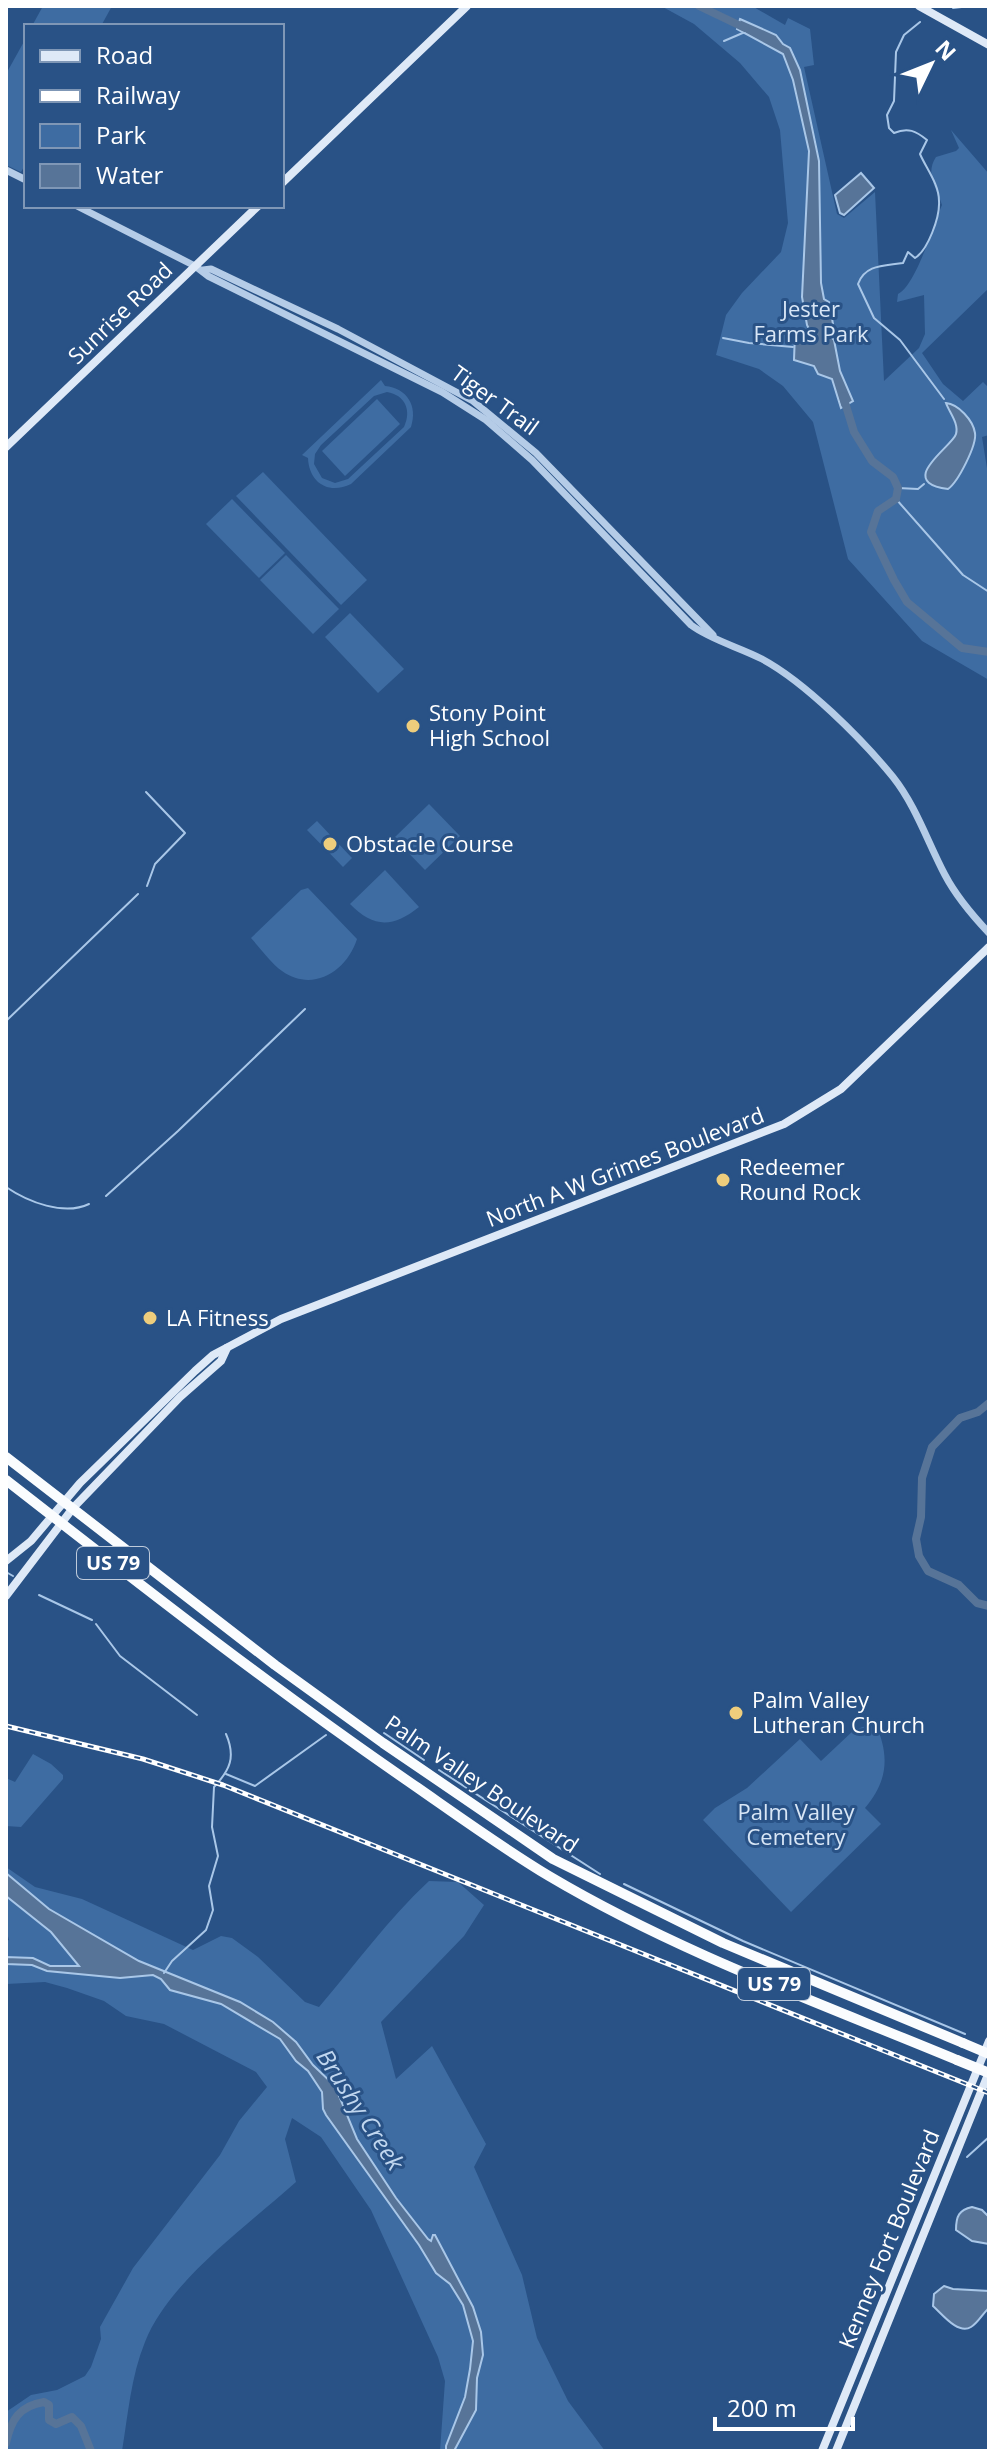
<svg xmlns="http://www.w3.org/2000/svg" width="995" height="2457" viewBox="0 0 995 2457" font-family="'Open Sans',sans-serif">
  <rect width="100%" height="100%" fill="#295286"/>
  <g fill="#3e6ca2" fill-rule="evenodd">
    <path d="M43 6H112L101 26H32Z"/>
    <path d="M661 6H752L785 25 788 18 810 29 814 65 804 67 837 214 844 218 875 192 884 381 919 348 925 334 924 295 897 302 898 294C916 285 933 226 942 205 936 187 925 174 936 157L956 151 959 148 951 130 989 174V288L922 353 943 384 963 401 983 382 989 388V435L982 437 989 481V680L922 641 848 559 813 422 783 386 759 369 716 355 726 315 742 293 781 252 788 223 780 130 769 97 740 63 694 24Z"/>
    <path d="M26 38V163L21 172 6 165V74Z"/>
    <path d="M381 380 385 386C407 388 418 406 411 427L351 484C329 495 309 483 308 458L302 455ZM387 392C405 395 412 410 404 427L348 479 335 483 322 478 314 464 315 454 321 445 374 396Z"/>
    <path d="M377 399 400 424 345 476 322 451Z"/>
    <path d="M263 472 367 580 341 605 236 496Z"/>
    <path d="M232 499 285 553 259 578 206 524Z"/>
    <path d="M286 555 339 609 313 634 260 580Z"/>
    <path d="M350 613 404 669 378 693 325 637Z"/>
    <path d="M429 804 460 836 425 870 394 838Z"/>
    <path d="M317 821 352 858 343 867 307 830Z"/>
    <path d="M385 870 419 907C393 928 373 928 350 904Z"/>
    <path d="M308 888 357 939C347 971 313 993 282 971 271 963 261 949 251 938L301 890Z"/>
    <path d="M875 1723C890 1755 888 1781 865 1808L881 1824 791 1912 703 1820 715 1808 747 1788 800 1739 821 1761 854 1730Z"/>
    <path d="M33 1754 51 1764 63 1775V1779L21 1827 6 1826V1778L15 1782Z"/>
    <path d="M6 1867 35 1887 82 1899 193 1950 221 1936 232 1938 258 1957 305 2002 319 2007C356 1964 388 1919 429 1881L458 1882 484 1905 464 1936 381 2022 396 2079 432 2046 486 2144 474 2167 522 2275 537 2338 568 2401 605 2451H440L445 2381 438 2357 371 2210 321 2137 292 2118 285 2139 296 2182C247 2226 169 2281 145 2342 131 2376 128 2415 122 2451H6V2412L31 2395 57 2390 85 2376 91 2367 101 2339 100 2327 133 2268 220 2155 239 2121 267 2087 256 2072 164 2024 126 2016 104 2001 67 1988 45 1982 6 1984V1941L9 1940 6 1928Z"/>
  </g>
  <g fill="#577498" stroke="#a9c7e8" stroke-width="2">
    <path d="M740 19 776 35 783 44 790 48 800 70 819 161 821 283 824 299 829 302 833 324 831 337 834 340 840 371 853 401 841 408 832 379 818 374 814 366 794 360 795 333H811L807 325 802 297 809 151 793 80 783 54 737 29Z"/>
    <path d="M861 173 874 188 844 215 840 213 835 195Z"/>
    <path d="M946 403C958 404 973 420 975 433 977 445 958 482 948 489 894 482 953 446 956 434 959 423 949 412 946 403Z"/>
    <path d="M6 1873 49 1909 139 1961 240 2002 273 2022 296 2042 313 2065 335 2086 357 2139 396 2198 428 2239 431 2241 433 2235H435L473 2307 481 2332 483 2355 477 2378 476 2410 454 2451H446V2446L465 2397 470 2369 473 2341 463 2305 450 2284 436 2273 419 2245 326 2115 323 2109 322 2092 308 2071 296 2061 280 2039 221 2004 170 1990 161 1979 153 1975 120 1978 47 1971 32 1965 6 1964V1957L33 1958 50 1966H79L51 1932 6 1896Z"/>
    <path d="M972 2207 982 2210 989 2217V2244L972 2241 956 2230C956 2216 959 2210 972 2207Z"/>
    <path d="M944 2286 953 2289 989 2291V2308C983 2313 978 2323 971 2327 958 2335 942 2314 933 2306L934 2294Z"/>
  </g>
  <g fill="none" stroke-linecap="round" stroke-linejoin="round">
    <g stroke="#a9c7e8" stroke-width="2">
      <path d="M953 8 970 6"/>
      <path d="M920 22 904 35 896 52 894 101 887 115 889 128 894 133C908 127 916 131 927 140L920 154C926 168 939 184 939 201 940 217 928 250 915 258L908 252 903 263C885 266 865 264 858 284L874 318 900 340 944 399"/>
      <path d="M724 41 745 32"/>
      <path d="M723 338 749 343 793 347"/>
      <path d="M898 488 918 489 924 484"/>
      <path d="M896 499 963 575 989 592"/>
      <path d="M146 792 185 833 155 864 147 886"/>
      <path d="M6 1021 138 894"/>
      <path d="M6 1187C28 1202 64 1216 89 1204"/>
      <path d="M106 1196 178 1131 305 1009"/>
      <path d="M6 1572 13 1576"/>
      <path d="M39 1595 92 1620"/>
      <path d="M96 1624 120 1656 197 1715"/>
      <path d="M384 1733 424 1760"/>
      <path d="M439 1770 600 1874"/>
      <path d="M226 1774 255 1786 326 1735"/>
      <path d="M624 1884 743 1941 965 2034"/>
      <path d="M164 1973 172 1961 206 1930 213 1910 209 1886 218 1856 212 1827 214 1787C230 1770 236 1757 226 1734"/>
      <path d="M967 2157 989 2137"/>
    </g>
    <g stroke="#577498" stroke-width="8">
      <path d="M699 6 745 28"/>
      <path d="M843 396 854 432 872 461 893 477 898 488 896 499 878 511 871 532 894 580 907 602 962 648 989 652"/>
      <path d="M989 1403 978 1412 960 1418 932 1447 922 1478 921 1517 916 1539 919 1556 928 1571 959 1585 977 1603 989 1606"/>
      <path d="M6 2443C11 2420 19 2406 44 2402L49 2405V2420L56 2424 72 2417 81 2426 91 2451"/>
    </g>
    <g stroke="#b5cce7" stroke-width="7">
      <path d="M6 170 26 180"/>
      <path d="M77 206 195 266 208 276 442 392 486 420 532 460 691 625C711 640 739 647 762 659 805 682 862 739 893 777 916 806 928 843 945 875 956 896 972 915 989 933"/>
      <path d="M203 270 211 269 338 329 473 401 536 453 713 635"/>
    </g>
    <g stroke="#dee9f7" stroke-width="8">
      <path d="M919 6 989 45"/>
      <path d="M282 183 467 6"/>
      <path d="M6 447 258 206"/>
      <path d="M6 1561 31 1541 80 1483 195 1371 213 1355 281 1319 784 1124 841 1089 989 947"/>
      <path d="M6 1596 73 1508 180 1397 221 1361 227 1348"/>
      <path d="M822 2451 989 2041"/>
      <path d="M836 2451 989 2072"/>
    </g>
    <g stroke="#fafcfe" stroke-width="10">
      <path d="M6 1457 275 1665 383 1743 553 1859 723 1943 963 2043"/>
      <path d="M6 1480C142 1586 276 1691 418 1788 461 1818 504 1849 549 1876 677 1952 820 2003 957 2060"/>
    </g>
    <defs>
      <path id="rail" d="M6 1726 143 1759 223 1785 989 2093"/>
    </defs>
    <use href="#rail" stroke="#fff" stroke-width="5"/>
    <use href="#rail" stroke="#295286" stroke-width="2" stroke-dasharray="6" stroke-linecap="butt"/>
    <g stroke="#fafcfe" stroke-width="10">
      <path d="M963 2043 989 2054"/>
      <path d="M957 2060 989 2073"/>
    </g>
  </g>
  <g fill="#eecd7c" stroke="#295286" stroke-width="3">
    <circle cx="413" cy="726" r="8"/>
    <circle cx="330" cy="844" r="8"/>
    <circle cx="723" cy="1180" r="8"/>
    <circle cx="150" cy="1318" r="8"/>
    <circle cx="736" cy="1713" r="8"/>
  </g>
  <g text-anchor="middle" stroke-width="6" stroke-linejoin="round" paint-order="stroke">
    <g fill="#295286" stroke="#bfcbdb" stroke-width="2">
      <rect x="77" y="1547" width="72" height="32" rx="6"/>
      <rect x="738" y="1968" width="72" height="32" rx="6"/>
    </g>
    <g font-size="20" font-weight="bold" fill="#fff">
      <text x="113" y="1570">US 79</text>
      <text x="774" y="1991">US 79</text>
    </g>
    <g font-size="22" fill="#d8e6f6" stroke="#295286">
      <text x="811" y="317">Jester<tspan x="811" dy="25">Farms Park</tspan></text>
      <text x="796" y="1820">Palm Valley<tspan x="796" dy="25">Cemetery</tspan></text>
    </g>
    <g font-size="22" fill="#fff" stroke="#295286">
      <text transform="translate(120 313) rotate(-44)" y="8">Sunrise Road</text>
      <text transform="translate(495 400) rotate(36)" y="8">Tiger Trail</text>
      <text transform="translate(625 1167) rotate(-21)" y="8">North A W Grimes Boulevard</text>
      <text transform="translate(482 1784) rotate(34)" y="8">Palm Valley Boulevard</text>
      <text transform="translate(889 2239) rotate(-68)" y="8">Kenney Fort Boulevard</text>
    </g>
    <g font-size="22" fill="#fff" stroke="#295286" text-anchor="start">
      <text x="429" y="721">Stony Point<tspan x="429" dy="25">High School</tspan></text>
      <text x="346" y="852">Obstacle Course</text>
      <text x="739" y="1175">Redeemer<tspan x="739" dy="25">Round Rock</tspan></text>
      <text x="166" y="1326">LA Fitness</text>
      <text x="752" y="1708">Palm Valley<tspan x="752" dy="25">Lutheran Church</tspan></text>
    </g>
    <g font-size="24" font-style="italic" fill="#c0d6ef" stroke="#295286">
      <text transform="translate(360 2110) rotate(57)" y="8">Brushy Creek</text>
    </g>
  </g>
  <rect width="995" height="2457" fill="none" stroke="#ffffff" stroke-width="16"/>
  <rect x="24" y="24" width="260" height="184" fill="#295286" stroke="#7f97b6" stroke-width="2"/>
  <rect x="40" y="50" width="40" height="12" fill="#dee9f7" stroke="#7f97b6" stroke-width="2"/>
  <text x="96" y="64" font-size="24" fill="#ffffff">Road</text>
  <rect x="40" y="90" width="40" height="12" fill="#ffffff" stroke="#7f97b6" stroke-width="2"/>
  <text x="96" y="104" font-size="24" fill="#ffffff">Railway</text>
  <rect x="40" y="124" width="40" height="24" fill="#3e6ca2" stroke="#7f97b6" stroke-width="2"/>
  <text x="96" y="144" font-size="24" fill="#ffffff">Park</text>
  <rect x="40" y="164" width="40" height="24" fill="#577498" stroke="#7f97b6" stroke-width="2"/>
  <text x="96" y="184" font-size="24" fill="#ffffff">Water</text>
  <g transform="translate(931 64) rotate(47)" stroke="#295286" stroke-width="6" paint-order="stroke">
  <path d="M0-6L14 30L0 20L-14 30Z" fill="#ffffff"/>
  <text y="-12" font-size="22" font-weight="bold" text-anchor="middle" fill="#ffffff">N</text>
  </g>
  <path d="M715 2417v12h138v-12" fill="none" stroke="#ffffff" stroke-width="4"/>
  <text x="727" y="2417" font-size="24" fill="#ffffff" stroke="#295286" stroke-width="6" paint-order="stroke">200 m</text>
</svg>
